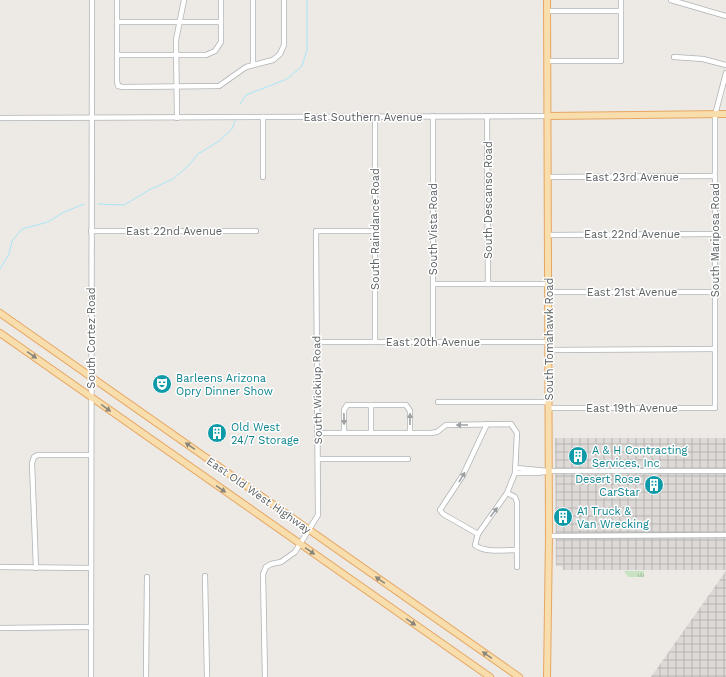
<svg xmlns="http://www.w3.org/2000/svg" width="726" height="677" viewBox="0 0 726 677" font-family="'Work Sans',sans-serif">
  <defs>
    <pattern id="industrial-grid" width="8" height="8" patternUnits="userSpaceOnUse"><rect width="8" height="8" fill="#dcd9d6"/><path d="M0 4h8M4 0v8" fill="none" stroke="#b6b3b1"/></pattern>
    <pattern id="grass-tufts" width="24" height="20" patternUnits="userSpaceOnUse"><rect width="24" height="20" fill="#c9e3c2"/><path d="M3 7l-1-3M5 7V3M7 7l1-3M15 17l-1-3M17 17v-4M19 17l1-3" fill="none" stroke="#a6bba1"/></pattern>
  </defs>
  <rect width="100%" height="100%" fill="#ede9e4"/>
  <g fill="url(#industrial-grid)">
    <path d="M555 438H726V570H563L562 566H556Z"/>
    <path d="M726 571V677H651Z"/>
  </g>
  <path fill="url(#grass-tufts)" d="M624 571H644V577H628Z"/>
  <g fill="none" stroke-linecap="round" stroke-linejoin="round">
    <g stroke="#a9e6f8" stroke-width="1">
      <path d="M240 104 246 95 287 79 302 66 307 50V0"/>
      <path d="M98 204 124 205 149 190 173 179 188 166 198 154 219 141 232 129 235 121"/>
      <path d="M0 269 9 254 12 241 22 229 48 222 62 213 84 204"/>
    </g>
    <defs>
      <g id="minor">
        <path d="M117 0V81L118 86 123 87 219 86 246 67 273 60 280 54 284 45V0"/>
        <path d="M253 0V65"/>
        <path d="M671 0 726 16"/>
        <path d="M547 11H621"/>
        <path d="M117 22H221"/>
        <path d="M117 55H206L215 51 221 42V0"/>
        <path d="M674 57 703 59 726 65"/>
        <path d="M547 61H621V0"/>
        <path d="M487 116 488 284"/>
        <path d="M375 117V342"/>
        <path d="M0 118 547 116"/>
        <path d="M177 118 176 40 184 0"/>
        <path d="M263 177V117"/>
        <path d="M548 177 715 176"/>
        <path d="M91 231H256"/>
        <path d="M548 235 715 234"/>
        <path d="M433 284H549"/>
        <path d="M549 292H715"/>
        <path d="M433 341V116"/>
        <path d="M318 342H549"/>
        <path d="M549 350 715 349"/>
        <path d="M438 402H549"/>
        <path d="M371 405V433"/>
        <path d="M549 408H715V115L726 73"/>
        <path d="M318 433H431L437 432 446 425 511 424 517 433 515 473 507 493 478 534 475 545C484 553 505 550 517 550"/>
        <path d="M344 433V410L347 405H406L410 411V433"/>
        <path d="M318 459H408"/>
        <path d="M516 468 548 471H726"/>
        <path d="M515 473H537L545 472"/>
        <path d="M507 493 515 497 517 502V567"/>
        <path d="M478 534 443 514 440 510 463 475 487 424"/>
        <path d="M549 536 726 535"/>
        <path d="M0 567 91 568"/>
        <path d="M36 568 32 463 34 457 38 455H91"/>
        <path d="M205 576 207 677"/>
        <path d="M0 628 91 627"/>
        <path d="M91 677 92 0"/>
        <path d="M146 677 147 577"/>
        <path d="M265 677 263 574 266 567 271 564 281 562 295 552 318 515 316 231H375"/>
      </g>
      <g id="major">
        <path d="M547 116 726 114"/>
        <path d="M0 313 519 677"/>
        <path d="M0 333 490 677"/>
        <path d="M547 677 549 536 547 0"/>
      </g>
    </defs>
    <use href="#minor" stroke="#afb3b5" stroke-width="6"/>
    <use href="#major" stroke="#e6a764" stroke-width="8"/>
    <use href="#minor" stroke="#fff" stroke-width="4.5"/>
    <use href="#major" stroke="#f8ddad" stroke-width="6"/>
  </g>
  <defs><path id="oneway-solid" d="M-6-.8H1V-3.2L6.5 0L1 3.2V.8H-6Z"/></defs>
  <g fill="#8b8679">
    <use href="#oneway-solid" transform="translate(32 355) rotate(35)"/>
    <use href="#oneway-solid" transform="translate(106 408) rotate(36)"/>
    <use href="#oneway-solid" transform="translate(190 446) rotate(-145)"/>
    <use href="#oneway-solid" transform="translate(221 489) rotate(35)"/>
    <use href="#oneway-solid" transform="translate(310 551) rotate(35)"/>
    <use href="#oneway-solid" transform="translate(380 580) rotate(-145)"/>
    <use href="#oneway-solid" transform="translate(411 622) rotate(35)"/>
    <use href="#oneway-solid" transform="translate(487 655) rotate(-145)"/>
  </g>
  <g fill="#9da0a1">
    <use href="#oneway-solid" transform="translate(344 419) rotate(89)"/>
    <use href="#oneway-solid" transform="translate(410 419) rotate(-89)"/>
    <use href="#oneway-solid" transform="translate(462 425) rotate(180)"/>
    <use href="#oneway-solid" transform="translate(462 477) rotate(-59)"/>
    <use href="#oneway-solid" transform="translate(494 512) rotate(-53)"/>
  </g>
  <defs>
    <symbol id="theatre-disc" viewBox="-11 -11 22 22"><circle r="9.5" fill="#0f9aa8" stroke="#fff"/><path d="M-5-5.5Q0-4 5-5.5V0Q5 5 0 6Q-5 5-5 0ZM-3.3-2.5H-1v1.5H-3.3ZM1-2.5H3.3v1.5H1ZM-2.8 1Q0 5.5 2.8 1Z" fill="#fff"/></symbol>
    <symbol id="building-disc" viewBox="-11 -11 22 22"><circle r="9.5" fill="#0f9aa8" stroke="#fff"/><path d="M-4-6H4V6H1V3H-1V6H-4ZM-2.5-4.3h1.7v1.8h-1.7ZM.8-4.3h1.7v1.8H.8ZM-2.5-1h1.7V.8h-1.7ZM.8-1h1.7V.8H.8Z" fill="#fff"/></symbol>
  </defs>
  <g fill-rule="evenodd">
    <use href="#theatre-disc" x="151" y="373" width="22" height="22"/>
    <use href="#building-disc" x="206" y="422" width="22" height="22"/>
    <use href="#building-disc" x="567" y="445" width="22" height="22"/>
    <use href="#building-disc" x="643" y="474" width="22" height="22"/>
    <use href="#building-disc" x="552" y="506" width="22" height="22"/>
  </g>
  <g text-anchor="middle" stroke-width="3" stroke-linejoin="round" paint-order="stroke">
    <g font-size="11" fill="#5c6163" stroke="#fff">
      <text x="363" y="121">East Southern Avenue</text>
      <text x="632" y="181">East 23rd Avenue</text>
      <text transform="translate(488 200) rotate(-90)" y="4">South Descanso Road</text>
      <text transform="translate(375 229) rotate(-90)" y="4">South Raindance Road</text>
      <text transform="translate(433 229) rotate(-90)" y="4">South Vista Road</text>
      <text x="174" y="235">East 22nd Avenue</text>
      <text x="632" y="238">East 22nd Avenue</text>
      <text transform="translate(715 240) rotate(-90)" y="4">South Mariposa Road</text>
      <text x="632" y="296">East 21st Avenue</text>
      <text transform="translate(91 338) rotate(-90)" y="4">South Cortez Road</text>
      <text transform="translate(549 339) rotate(-90)" y="4">South Tomahawk Road</text>
      <text x="433" y="346">East 20th Avenue</text>
      <text transform="translate(317 390) rotate(-91)" y="4">South Wickiup Road</text>
      <text x="632" y="412">East 19th Avenue</text>
      <text transform="translate(259 495) rotate(35)" y="4">East Old West Highway</text>
    </g>
    <g font-size="11" fill="#0d838f" stroke="#fff" text-anchor="start">
      <text x="176" y="382">Barleens Arizona<tspan x="176" dy="13">Opry Dinner Show</tspan></text>
      <text x="231" y="431">Old West<tspan x="231" dy="13">24/7 Storage</tspan></text>
      <text x="592" y="454">A &amp; H Contracting<tspan x="592" dy="13">Services, Inc</tspan></text>
      <text x="640" y="483" text-anchor="end">Desert Rose<tspan x="640" dy="13">CarStar</tspan></text>
      <text x="577" y="515">A1 Truck &amp;<tspan x="577" dy="13">Van Wrecking</tspan></text>
    </g>
  </g>
</svg>
